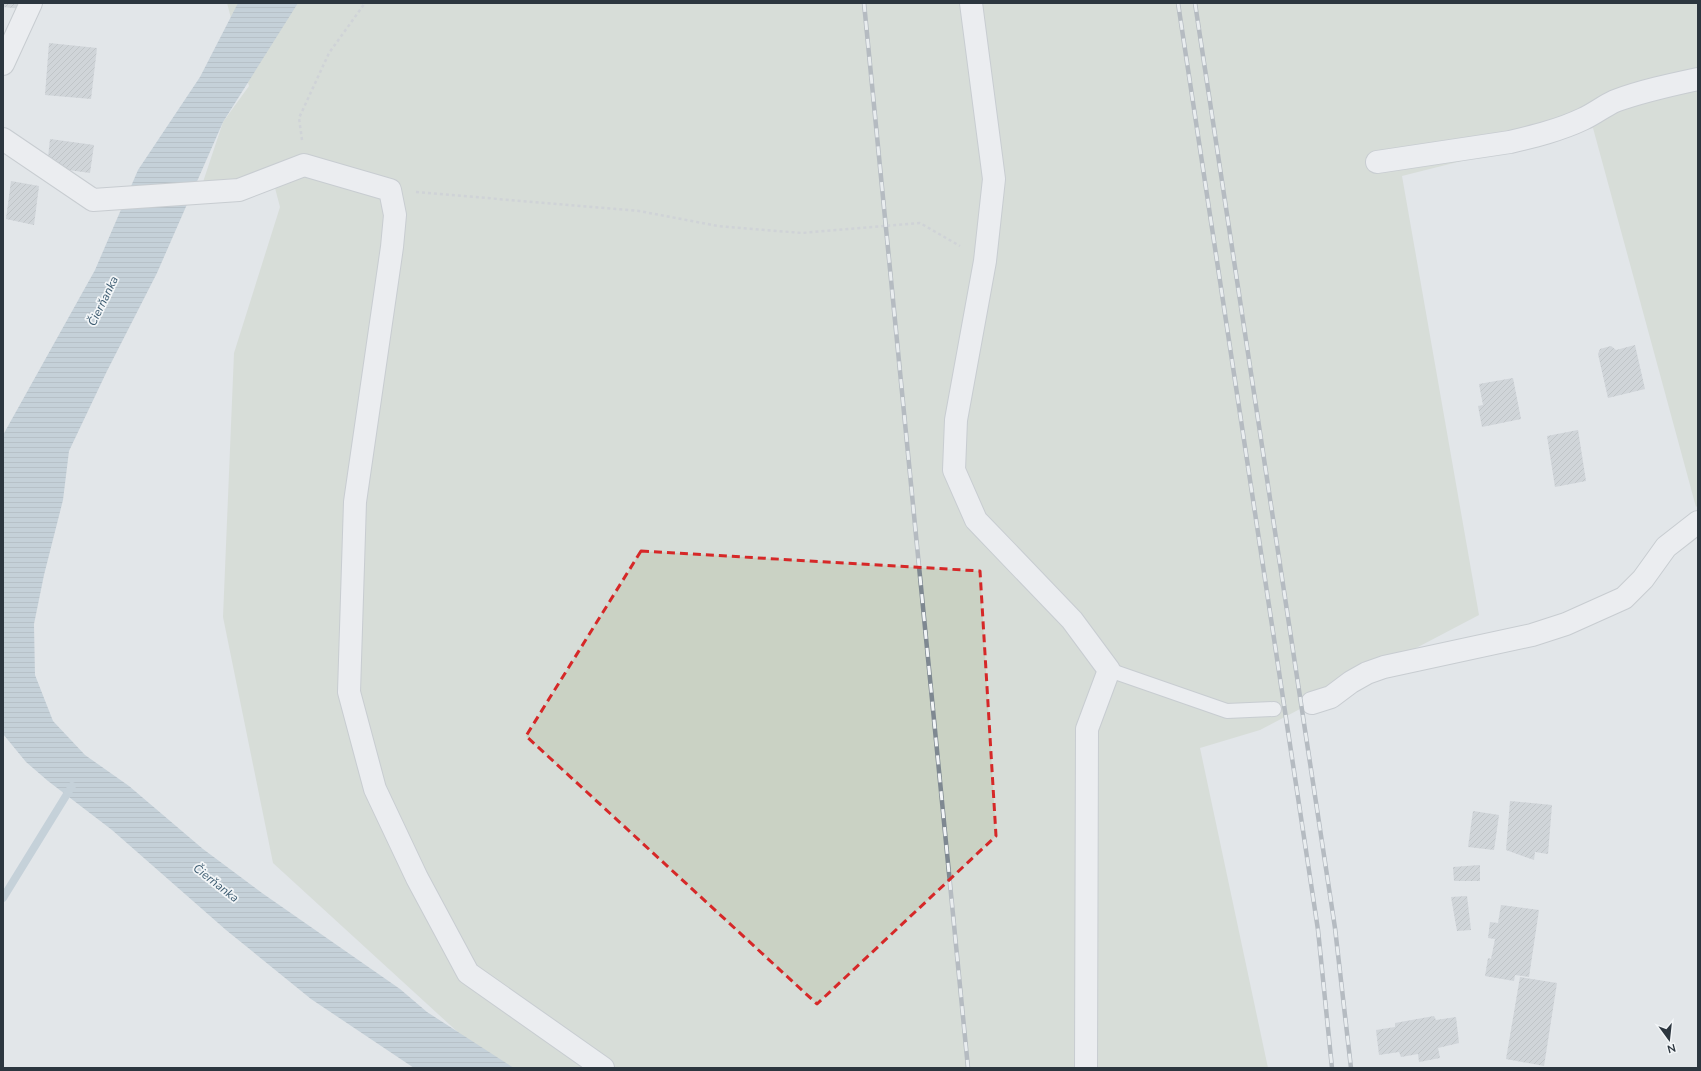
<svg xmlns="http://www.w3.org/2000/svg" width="1701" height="1071" viewBox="0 0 1701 1071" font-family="'Nunito Sans',sans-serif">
  <defs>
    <pattern id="water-rules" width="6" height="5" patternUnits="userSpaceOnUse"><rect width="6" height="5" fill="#a2b8c5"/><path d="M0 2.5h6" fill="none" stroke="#8496a1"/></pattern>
    <pattern id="building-hatch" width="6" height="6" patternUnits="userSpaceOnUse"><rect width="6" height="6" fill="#bac0c5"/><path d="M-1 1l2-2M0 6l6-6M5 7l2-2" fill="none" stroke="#979da1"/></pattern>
  </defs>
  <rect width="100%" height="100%" fill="#e2e6e9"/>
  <path fill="#cad2c4" d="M227 3H1698V505L1696 507 1593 128 1402 176 1479 615 1260 730 1200 748 1268 1068H497L273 863 223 617 234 353 280 207 270 169 237 181 203 182 223 122 249 86Z"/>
  <path fill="url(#water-rules)" d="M238 3H298L223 122 157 273 107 371 69 451 63 500 44 575 34 624 35 675 53 721 85 755 129 786 203 849 262 893 400 989 427 1012 514 1068H414L311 999 226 930 112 830 48 781 26 762 3 734V435L95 270 138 170 200 77Z"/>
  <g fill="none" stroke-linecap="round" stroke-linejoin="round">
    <path stroke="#a2b8c5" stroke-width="8" d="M3 898 72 786"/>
  </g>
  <g fill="url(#building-hatch)">
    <path d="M3 3H23V9L3 7Z"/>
    <path d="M49 43 97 48 91 99 45 95Z"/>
    <path d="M50 139 94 145 90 173 47 167Z"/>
    <path d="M11 181 39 186 34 225 6 219Z"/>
    <path d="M1635 345 1645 389 1608 398 1598 354 1600 349 1611 346 1616 350Z"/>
    <path d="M1513 378 1521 419 1482 427 1478 406 1483 405 1479 384Z"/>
    <path d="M1578 430 1586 481 1555 487 1547 436Z"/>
    <path d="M1510 801 1552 805 1548 854 1535 852 1534 860 1506 850Z"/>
    <path d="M1473 811 1499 815 1494 850 1468 847Z"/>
    <path d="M1480 865V881H1454L1453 867Z"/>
    <path d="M1467 896 1471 930 1457 931 1451 897Z"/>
    <path d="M1501 905 1539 910 1529 977 1515 975 1514 981 1485 976 1488 958 1491 959 1495 939 1488 938 1490 922 1498 923Z"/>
    <path d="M1520 977 1557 983 1544 1066 1506 1059Z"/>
    <path d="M1434 1016 1436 1020 1456 1017 1459 1043 1438 1048 1440 1058 1419 1062 1418 1054 1401 1057 1399 1052 1379 1055 1376 1030 1395 1027V1023Z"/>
  </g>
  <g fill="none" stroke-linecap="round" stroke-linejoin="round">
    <defs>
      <path id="lane" d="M1109 670 1227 711 1274 709"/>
      <g id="street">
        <path d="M971 3 994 179 985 261 956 420 954 470 976 520 1072 620 1109 670 1087 729 1086 1068"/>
        <path d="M3 64 31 3"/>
        <path d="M3 139 93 200 239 190 304 165 390 190 395 215 392 247 355 502 349 692 375 789 417 878 468 973 603 1068"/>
        <path d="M1377 162 1510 142C1535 136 1560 130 1583 119 1594 114 1604 106 1615 101 1642 91 1670 85 1698 79"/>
        <path d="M1312 703 1331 697 1351 682 1367 673 1384 667 1532 635 1566 624 1624 598 1643 579 1666 547 1698 522"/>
      </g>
    </defs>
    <use href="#lane" stroke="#a8aeb3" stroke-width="16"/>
    <use href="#street" stroke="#a8aeb3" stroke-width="24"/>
    <g stroke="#b9bcc0" stroke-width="2.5" stroke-dasharray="3 3" stroke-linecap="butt">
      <path d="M302 140 299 118 329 53 365 3"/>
      <path d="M416 192 639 211 718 226 802 233 920 223 960 246"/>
    </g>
    <use href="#lane" stroke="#f5f6f8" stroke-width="14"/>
    <use href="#street" stroke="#f5f6f8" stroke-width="22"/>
    <defs>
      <g id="rail">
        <path d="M864 3 968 1068"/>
        <path d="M1178 3 1318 930 1332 1068"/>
        <path d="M1195 3 1335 928 1351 1068"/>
      </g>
    </defs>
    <use href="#rail" stroke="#7e8891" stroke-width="4.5"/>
    <use href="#rail" stroke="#f2f5f7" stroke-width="3" stroke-dasharray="9" stroke-linecap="butt"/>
  </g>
  <path d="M0 0H1701V1071H0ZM641 551 980 571 996 836 817 1004 526 736Z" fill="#e2e6e9" fill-opacity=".55" fill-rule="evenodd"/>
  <path fill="none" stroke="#d62828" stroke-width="3" stroke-dasharray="8 5" stroke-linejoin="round" d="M641 551 980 571 996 836 817 1004 526 736Z"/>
  <g text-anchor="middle" stroke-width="3.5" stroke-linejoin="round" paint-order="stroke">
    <g font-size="12" font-style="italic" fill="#3b5a6f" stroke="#f2f5f7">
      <text transform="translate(103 301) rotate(-64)" y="4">Čierňanka</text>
      <text transform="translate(216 883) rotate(38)" y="4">Čierňanka</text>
    </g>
  </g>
  <rect width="1701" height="1071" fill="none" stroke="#2c363f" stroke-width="8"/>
  <g transform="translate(1669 1039) rotate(165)" stroke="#f2f5f7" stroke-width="3" paint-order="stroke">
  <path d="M0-3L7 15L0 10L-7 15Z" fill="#2c363f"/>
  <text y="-6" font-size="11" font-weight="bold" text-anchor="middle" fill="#2c363f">N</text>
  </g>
</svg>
